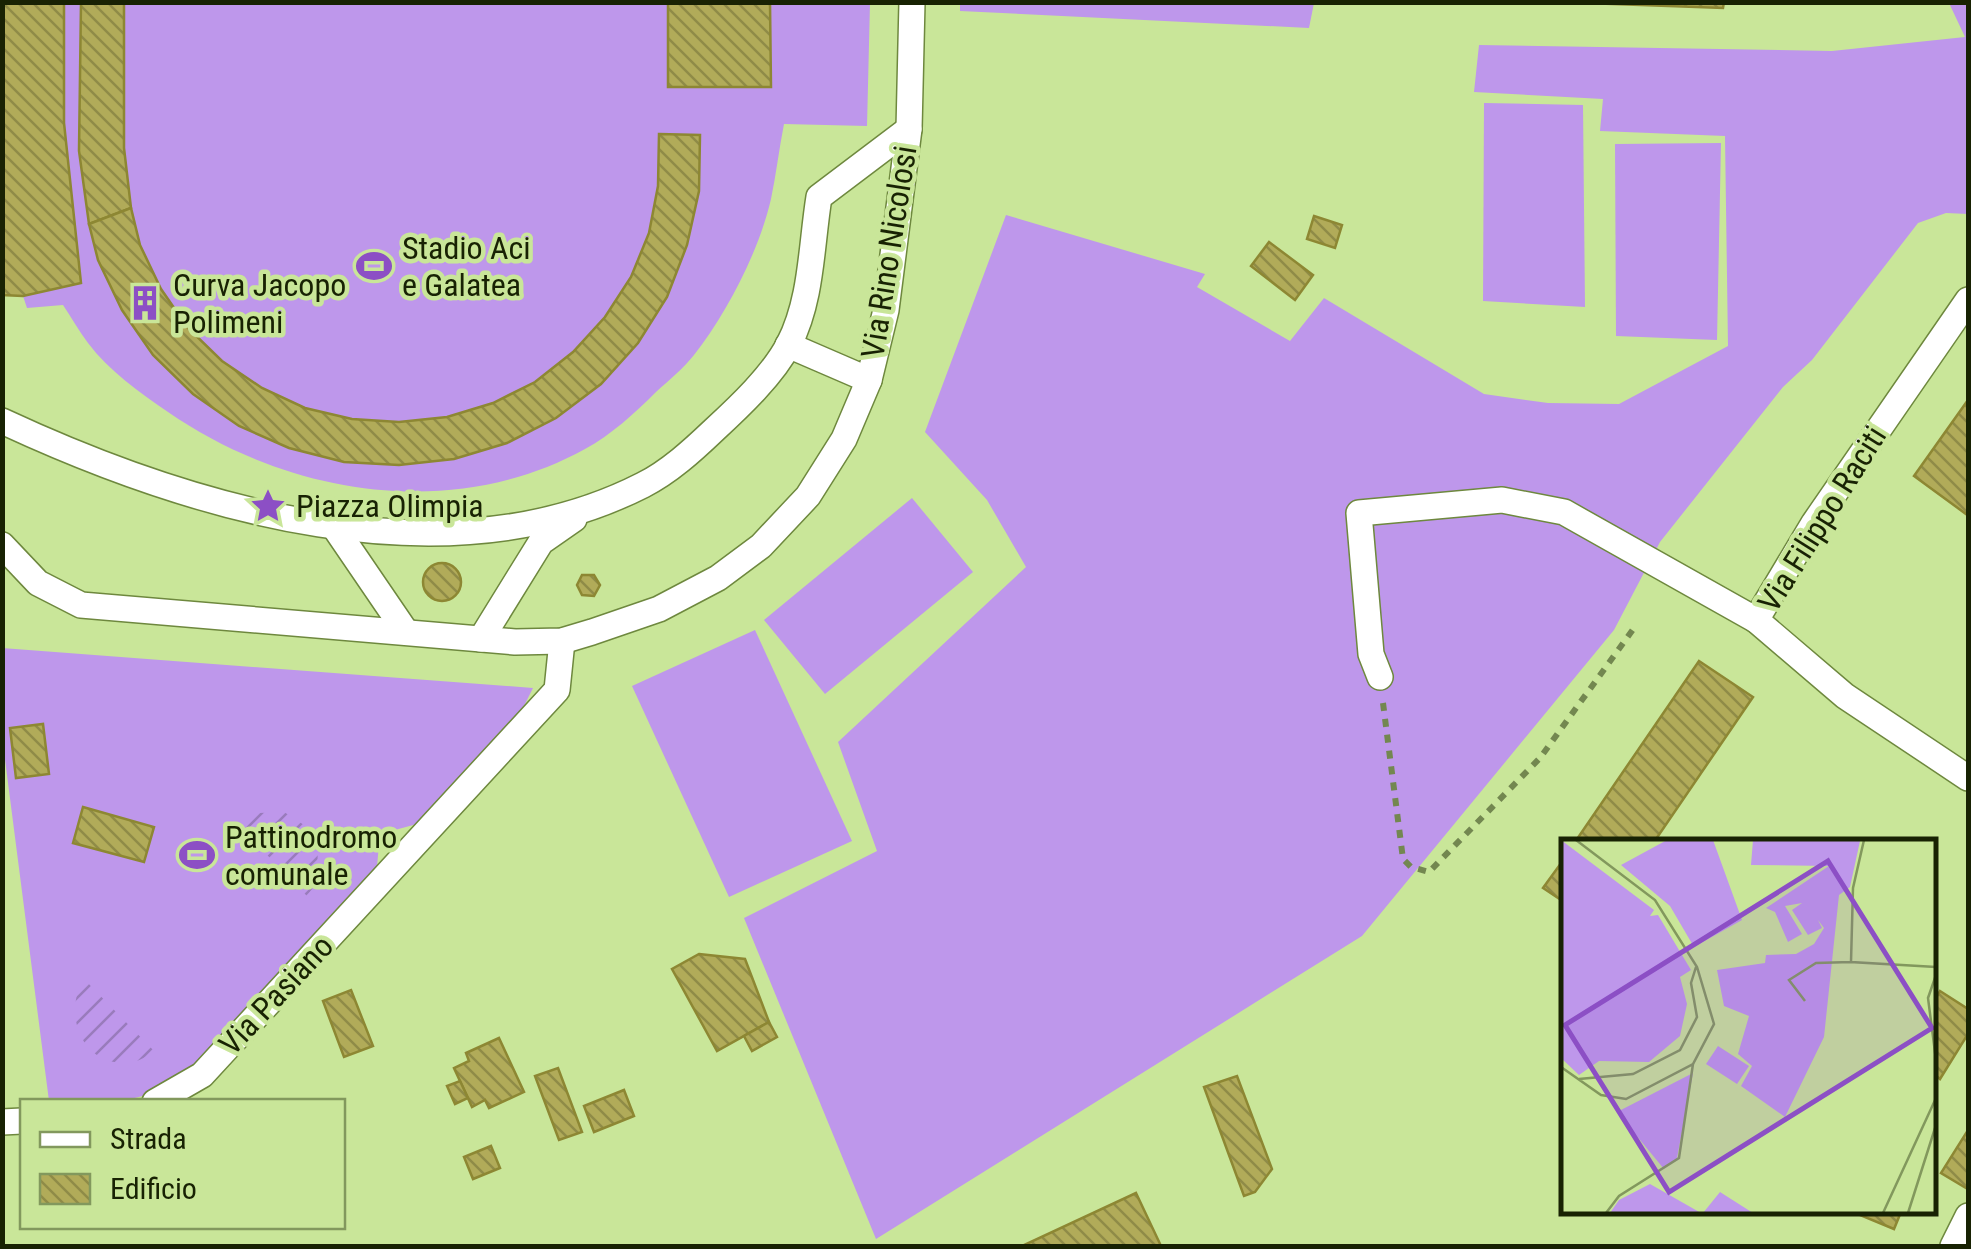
<svg xmlns="http://www.w3.org/2000/svg" width="1971" height="1249" viewBox="0 0 1971 1249" font-family="'Roboto Condensed',sans-serif">
  <defs>
    <pattern id="garden-furrows" width="10" height="10" patternUnits="userSpaceOnUse" patternTransform="scale(2.5)"><rect width="10" height="10" fill="#be97eb"/><path d="M-1 1l2-2M0 10L10 0M9 11l2-2" fill="none" stroke="#997bbc"/></pattern>
    <pattern id="building-back-hatch" width="6" height="6" patternUnits="userSpaceOnUse" patternTransform="scale(2.5)"><rect width="6" height="6" fill="#b1ab59"/><path d="M-1 5l2 2M0 0l6 6M5-1l2 2" fill="none" stroke="#8f8b47"/></pattern>
  </defs>
  <rect width="100%" height="100%" fill="#c9e699"/>
  <g fill="#be97eb">
    <path d="M960 2H1314V3L1309 28 960 11Z"/>
    <path d="M2 3H870L867 126 784 124C779 149 776 175 771 199 759 251 727 313 694 355 683 369 669 380 656 392 635 413 611 435 585 449 453 522 288 495 168 412 139 392 109 371 88 343 79 331 71 317 63 305L27 308 23 296 3 295Z"/>
    <path d="M1949 3H1968V214L1946 213 1918 223 1812 360 1783 387 1660 542 1614 630 1362 936 876 1239 744 918 877 851 838 742 1026 567 987 500 925 432 1006 215 1205 274 1197 287 1290 341 1324 298 1484 394 1548 403 1619 404 1728 346 1725 136 1600 131 1603 99 1474 92 1479 45 1832 51 1965 37Z"/>
    <path d="M1484 103 1583 105 1585 307 1483 301Z"/>
    <path d="M1721 143 1717 340 1616 336 1615 144Z"/>
    <path d="M912 498 973 572 825 694 764 620Z"/>
    <path d="M755 630 852 841 729 897 632 686Z"/>
    <path d="M2 648 533 688 516 722 417 824 380 834 376 877 188 1075C133 1108 110 1101 49 1101L3 744Z"/>
  </g>
  <g fill="url(#garden-furrows)">
    <path d="M284 812 304 825 318 841 317 882 307 896 236 823 259 813Z"/>
    <path d="M84 979 155 1052C148 1055 140 1061 132 1062 84 1070 61 1015 84 979Z"/>
  </g>
  <g fill="url(#building-back-hatch)" stroke="#8d8733" stroke-width="2.5">
    <path d="M2 2H64V123L81 283 23 296 2 295Z"/>
    <path d="M81 2H124V148L131 208 89 224 79 151Z"/>
    <path d="M668 2H770L771 87H668Z"/>
    <path d="M1557 2H1724L1723 8Z"/>
    <path d="M659 134 700 135 699 191 687 245 667 297 638 343 601 384 556 418 507 443 454 459 399 465 344 462 289 448 239 426 193 394 153 355 122 310 98 260 89 224 131 208 140 245 161 289 188 328 222 361 262 388 305 408 352 419 399 422 447 417 493 403 535 382 573 352 605 317 631 277 649 233 658 186Z"/>
    <path d="M1314 216 1342 225 1335 248 1307 239Z"/>
    <path d="M1269 242 1313 275 1295 300 1251 266Z"/>
    <path d="M1968 400V510L1966 514 1914 476Z"/>
    <circle cx="442" cy="582" r="19"/>
    <path d="M582 575H594L600 585 594 596 582 595 577 585Z"/>
    <path d="M1699 661 1753 697 1654 842H1575Z"/>
    <path d="M43 724 49 774 16 778 10 728Z"/>
    <path d="M83 807 154 827 144 862 73 843Z"/>
    <path d="M1564 859V902L1543 888Z"/>
    <path d="M699 954 745 959 769 1022 717 1051 672 969Z"/>
    <path d="M351 990 373 1046 344 1057 323 1001Z"/>
    <path d="M1940 991 1968 1009V1034L1940 1079 1934 1074V1001Z"/>
    <path d="M769 1022 777 1037 752 1051 744 1036Z"/>
    <path d="M499 1038 524 1092 489 1108 485 1100 472 1107 454 1068 469 1061 466 1053Z"/>
    <path d="M558 1068 582 1132 559 1140 535 1076Z"/>
    <path d="M1237 1076 1272 1169 1255 1192 1244 1196 1204 1087Z"/>
    <path d="M460 1081 468 1098 455 1104 447 1086Z"/>
    <path d="M624 1090 634 1116 594 1132 584 1106Z"/>
    <path d="M1968 1130V1184L1966 1188 1941 1173Z"/>
    <path d="M491 1146 500 1168 473 1179 464 1157Z"/>
    <path d="M1136 1193 1161 1246H1024V1245Z"/>
    <path d="M1857 1212H1901L1894 1229 1855 1213Z"/>
  </g>
  <g fill="none" stroke-linecap="round" stroke-linejoin="round">
    <defs>
      <g id="street">
        <path d="M1968 300 1814 523 1756 620 1845 696 1968 778"/>
        <path d="M788 345 869 380"/>
        <path d="M2 421C191 509 445 586 643 485 669 472 693 450 714 430 739 407 773 375 789 344 812 299 811 247 819 197L909 129"/>
        <path d="M333 525 406 632"/>
        <path d="M2 545 38 583 81 605 515 642 562 641 592 632 659 609 718 578 761 546 808 496 844 439 869 380 886 310 909 129 912 2"/>
        <path d="M481 639 541 542 574 519"/>
        <path d="M1380 677 1371 654 1359 513 1502 500 1564 512 1756 620"/>
        <path d="M155 1102 202 1075 557 690 562 641"/>
        <path d="M2 1122 22 1121"/>
        <path d="M1953 1246 1968 1216"/>
      </g>
    </defs>
    <use href="#street" stroke="#6e883e" stroke-width="28"/>
    <path stroke="#738750" stroke-width="6" stroke-dasharray="8 8" stroke-linecap="butt" d="M1383 703 1403 859 1411 867 1429 872 1540 758 1637 624"/>
    <use href="#street" stroke="#fff" stroke-width="25"/>
  </g>
  <defs>
    <symbol id="stadium-bare" viewBox="-9 -9 18 18"><path d="M0-5a6.5 5 0 1 0 0 10a6.5 5 0 1 0 0-10ZM-3.5-1.8h7v3.6h-7Z" fill="#8c4fc5" stroke="#c9e699" stroke-width="2.5" paint-order="stroke"/></symbol>
    <symbol id="building-bare" viewBox="-9 -9 18 18"><path d="M-4-6H4V6H1V3H-1V6H-4ZM-2.5-4.3h1.7v1.8h-1.7ZM.8-4.3h1.7v1.8H.8ZM-2.5-1h1.7V.8h-1.7ZM.8-1h1.7V.8H.8Z" fill="#8c4fc5" stroke="#c9e699" stroke-width="2.5" paint-order="stroke"/></symbol>
    <symbol id="sight-bare" viewBox="-9 -9 18 18"><path d="M0-6L1.8-2.2L6-1.7L2.9 1.2L3.7 5.4L0 3.3L-3.7 5.4L-2.9 1.2L-6-1.7L-1.8-2.2Z" fill="#8c4fc5" stroke="#c9e699" stroke-width="2.5" paint-order="stroke"/></symbol>
  </defs>
  <g fill-rule="evenodd">
    <use href="#stadium-bare" x="349" y="241" width="50" height="50"/>
    <use href="#building-bare" x="120" y="278" width="50" height="50"/>
    <use href="#sight-bare" x="243" y="481" width="50" height="50"/>
    <use href="#stadium-bare" x="172" y="830" width="50" height="50"/>
  </g>
  <g text-anchor="middle" stroke-width="9" stroke-linejoin="round" paint-order="stroke">
    <g font-size="32" fill="#182203" stroke="#c9e699" text-anchor="start">
      <text x="402" y="259">Stadio Aci<tspan x="402" dy="37">e Galatea</tspan></text>
      <text x="173" y="296">Curva Jacopo<tspan x="173" dy="37">Polimeni</tspan></text>
      <text x="296" y="517">Piazza Olimpia</text>
      <text x="225" y="848">Pattinodromo<tspan x="225" dy="37">comunale</tspan></text>
    </g>
    <g font-size="32" fill="#182203" stroke="#c9e699">
      <text transform="translate(889 252) rotate(-81)" y="11">Via Rino Nicolosi</text>
      <text transform="translate(1822 519) rotate(-58)" y="11">Via Filippo Raciti</text>
      <text transform="translate(276 995) rotate(-47)" y="11">Via Pasiano</text>
    </g>
  </g>
  <g transform="translate(1561 839)">
    <rect width="375" height="375" fill="#c9e699"/>
    <path d="M0 1 93 71 89 77 97 76 130 131 119 138 126 165 119 197 88 223 38 222 18 236 0 219ZM106 1H152L181 81 133 108 109 67 60 26ZM192 1 299 2 289 48 278 56 263 198 224 278 180 247 191 227 177 215 188 177 163 167 156 131 204 124 205 116 235 115 253 105 263 89 257 81 261 89 247 96 231 71 241 64 224 67 241 95 227 103 214 73 205 69 268 27 190 26ZM157 207 188 227 176 245 145 225ZM132 234 116 319 103 330 56 273ZM89 345 140 374H49L58 361ZM159 353 192 374H142Z" fill="#be97eb"/>
    <path fill="none" stroke="#82985d" stroke-width="2.5" d="M303 1 292 49 290 123 375 128M375 136 367 159 375 221M244 162 228 141 255 124 290 123M0 228 40 256 65 260 132 225 153 185 136 128 94 61 15 1M18 240 72 235 119 211 136 178 130 144 135 128M45 374 58 357 118 319 132 225M322 374 375 259M347 374 375 286"/>
    <path fill="#8c4fc5" fill-opacity="0.15" stroke="#8c4fc5" stroke-width="5" d="M267 22 371 189 108 353 4 186Z"/>
    <rect width="375" height="375" fill="none" stroke="#182203" stroke-width="5"/>
  </g>
  <rect width="1971" height="1249" fill="none" stroke="#182203" stroke-width="10"/>
  <rect x="20" y="1099" width="325" height="130" fill="#c9e699" stroke="#82985d" stroke-width="2.5"/>
  <rect x="40" y="1132" width="50" height="15" fill="#ffffff" stroke="#82985d" stroke-width="2.5"/>
  <text x="110" y="1149" font-size="30" fill="#182203">Strada</text>
  <rect x="40" y="1174" width="50" height="30" fill="url(#building-back-hatch)" stroke="#82985d" stroke-width="2.5"/>
  <text x="110" y="1199" font-size="30" fill="#182203">Edificio</text>
</svg>
